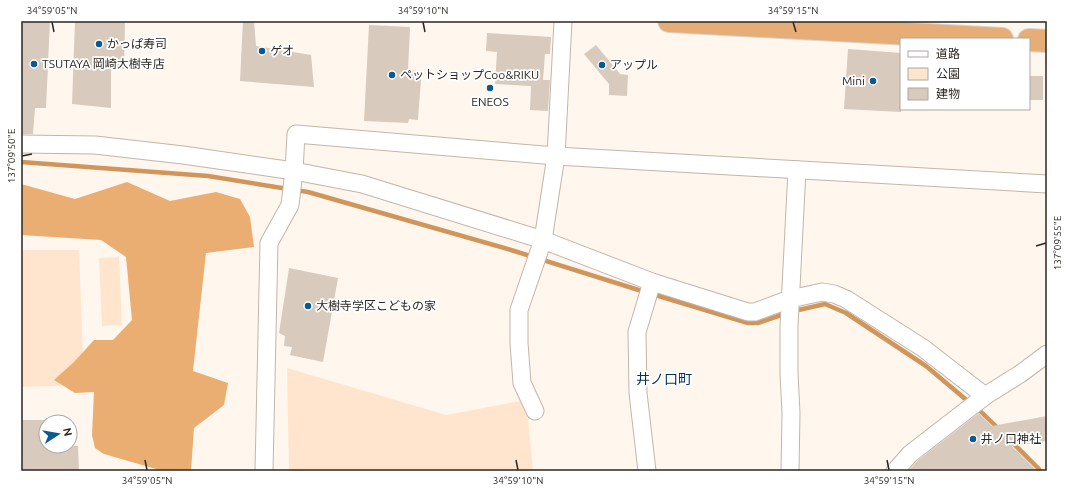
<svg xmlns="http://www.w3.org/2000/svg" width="1068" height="492" viewBox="0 0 1068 492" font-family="Ubuntu,'Noto Sans JP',sans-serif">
  <rect width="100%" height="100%" fill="#fff6ee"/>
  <g fill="#ffe5cd">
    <path d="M21 250H79L84 385 21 387Z"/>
    <path d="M119 257 122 325 102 326 99 258Z"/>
    <path d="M287 368 446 415 520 401 528 419 533 471H289Z"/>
  </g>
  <path fill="#eaad72" d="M127 182 170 201 216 192 240 199 250 217 254 247 206 253 193 371 228 383 224 405 194 428 191 471H156V469L104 454 95 448 92 435 94 392 75 393 54 380 74 362 94 340H113L132 320 126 257 101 240 21 235V184L75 199Z"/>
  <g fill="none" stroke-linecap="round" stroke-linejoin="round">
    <g stroke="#d0955a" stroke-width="4.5">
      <path d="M21 162 208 176 288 189"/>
      <path d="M295 190 308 192 511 250 645 292"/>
      <path d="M652 294 748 323H758L787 313"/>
      <path d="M794 311 825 304 846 313 926 366 970 403"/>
      <path d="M976 407 1000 430"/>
      <path d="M1012 442 1039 469V471"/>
    </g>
  </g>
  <g fill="#d8cabd">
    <path d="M21 21H50L46 108H35L33 134H21Z"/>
    <path d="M75 21H125L124 69 111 66V108L72 104Z"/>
    <path d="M243 21H254L256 46 311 55 314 87 240 81Z"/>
    <path d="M369 25 410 27 408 70 418 71V79H421L418 120 409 119 408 123 364 121Z"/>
    <path d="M487 33 551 37 550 54H545L543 80H550L548 111 530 110 531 86 495 84 497 52 486 51Z"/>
    <path d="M596 45 620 74 628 75 627 96 609 95V84L584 54Z"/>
    <path d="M848 49 901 53V112L844 109Z"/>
    <rect x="1029" y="76" width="14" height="24"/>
    <path d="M289 268 338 278 323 362 290 355 292 347 284 346 285 336 279 333Z"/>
    <path d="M979 413 992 426 1047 416V441L1012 446 1037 471H908L917 461Z"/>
    <path d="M21 420H46V446H78L79 471H21Z"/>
  </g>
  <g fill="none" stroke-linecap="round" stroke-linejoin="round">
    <defs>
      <g id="minor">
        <path d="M21 144 95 145 183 155 294 171 362 184 543 240 652 282 748 312H755L790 299 822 292 834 294 846 299 923 348 985 396 1020 374 1047 354"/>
        <path d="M535 411 522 383 519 343V310L543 240 556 156 563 21"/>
        <path d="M264 471 269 243 290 205 294 171 296 134 556 156 1047 184"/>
        <path d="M647 471 638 393 637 332 652 282"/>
        <path d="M790 471 791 413 789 373V326L797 170"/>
        <path d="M895 471 910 454 985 396"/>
      </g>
      <g id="highway">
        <path d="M669 21 1002 39"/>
        <path d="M1029 40 1047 41"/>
      </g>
    </defs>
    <use href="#minor" stroke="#c3b5a9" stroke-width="19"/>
    <use href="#highway" stroke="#d5d4d3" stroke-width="24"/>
    <use href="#minor" stroke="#fff" stroke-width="17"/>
    <use href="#highway" stroke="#e6ad76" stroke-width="22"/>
  </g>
  <path fill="none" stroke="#2b2621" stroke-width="1.5" d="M52 22 54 32M423 22 425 32M793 22 796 32M22 156 32 154M1036 246 1046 243M145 460 147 470M516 460 518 470M887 460 889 470"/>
  <g fill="#0a5a8d" stroke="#fff" stroke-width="1.5">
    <circle cx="99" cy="44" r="4"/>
    <circle cx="262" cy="51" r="4"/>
    <circle cx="34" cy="64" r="4"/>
    <circle cx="602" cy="65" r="4"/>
    <circle cx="392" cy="75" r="4"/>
    <circle cx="873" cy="81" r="4"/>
    <circle cx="490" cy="88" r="4"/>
    <circle cx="308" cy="306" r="4"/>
    <circle cx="973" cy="439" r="4"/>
  </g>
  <g text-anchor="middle" stroke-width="3.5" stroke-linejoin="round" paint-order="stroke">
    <g font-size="12" fill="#2b2621" stroke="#fff" text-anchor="start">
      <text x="107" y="48">かっぱ寿司</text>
      <text x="270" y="55">ゲオ</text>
      <text x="42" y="68">TSUTAYA 岡崎大樹寺店</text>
      <text x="610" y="69">アップル</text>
      <text x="400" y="79">ペットショップCoo&amp;RIKU</text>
      <text x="865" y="85" text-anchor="end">Mini</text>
      <text x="490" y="106" text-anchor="middle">ENEOS</text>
      <text x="316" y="310">大樹寺学区こどもの家</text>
      <text x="981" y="443">井ノ口神社</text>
    </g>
    <g font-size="14" fill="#003456" stroke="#fff">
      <text x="664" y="384">井ノ口町</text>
    </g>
  </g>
  <rect width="1068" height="492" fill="none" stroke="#ffffff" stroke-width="44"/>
  <rect x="900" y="38" width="130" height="72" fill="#ffffff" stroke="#aaa8a6"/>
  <rect x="908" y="51" width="20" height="6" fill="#ffffff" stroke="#aaa8a6"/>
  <text x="936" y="58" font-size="12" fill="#2b2621">道路</text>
  <rect x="908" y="68" width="20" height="12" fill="#ffe5cd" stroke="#aaa8a6"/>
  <text x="936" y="78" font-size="12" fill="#2b2621">公園</text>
  <rect x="908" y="88" width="20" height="12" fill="#d8cabd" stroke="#aaa8a6"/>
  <text x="936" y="98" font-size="12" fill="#2b2621">建物</text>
  <g transform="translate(58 434) rotate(78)"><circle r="19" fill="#ffffff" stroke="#aaa8a6"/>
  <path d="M0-3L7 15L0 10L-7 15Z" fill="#0a5a8d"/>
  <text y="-6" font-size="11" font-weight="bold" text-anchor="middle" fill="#2b2621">N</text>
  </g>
  <rect x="22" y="22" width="1024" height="448" fill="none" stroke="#2b2621" stroke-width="1.5"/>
  <g font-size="10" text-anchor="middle" fill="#2b2621">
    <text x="52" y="14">34°59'05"N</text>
    <text x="423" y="14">34°59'10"N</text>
    <text x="793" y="14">34°59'15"N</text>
    <text transform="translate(11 156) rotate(-90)" y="4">137°09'50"E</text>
    <text transform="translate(1057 243) rotate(-90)" y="4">137°09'55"E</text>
    <text x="147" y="484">34°59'05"N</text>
    <text x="518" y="484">34°59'10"N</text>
    <text x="889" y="484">34°59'15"N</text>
  </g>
</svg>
